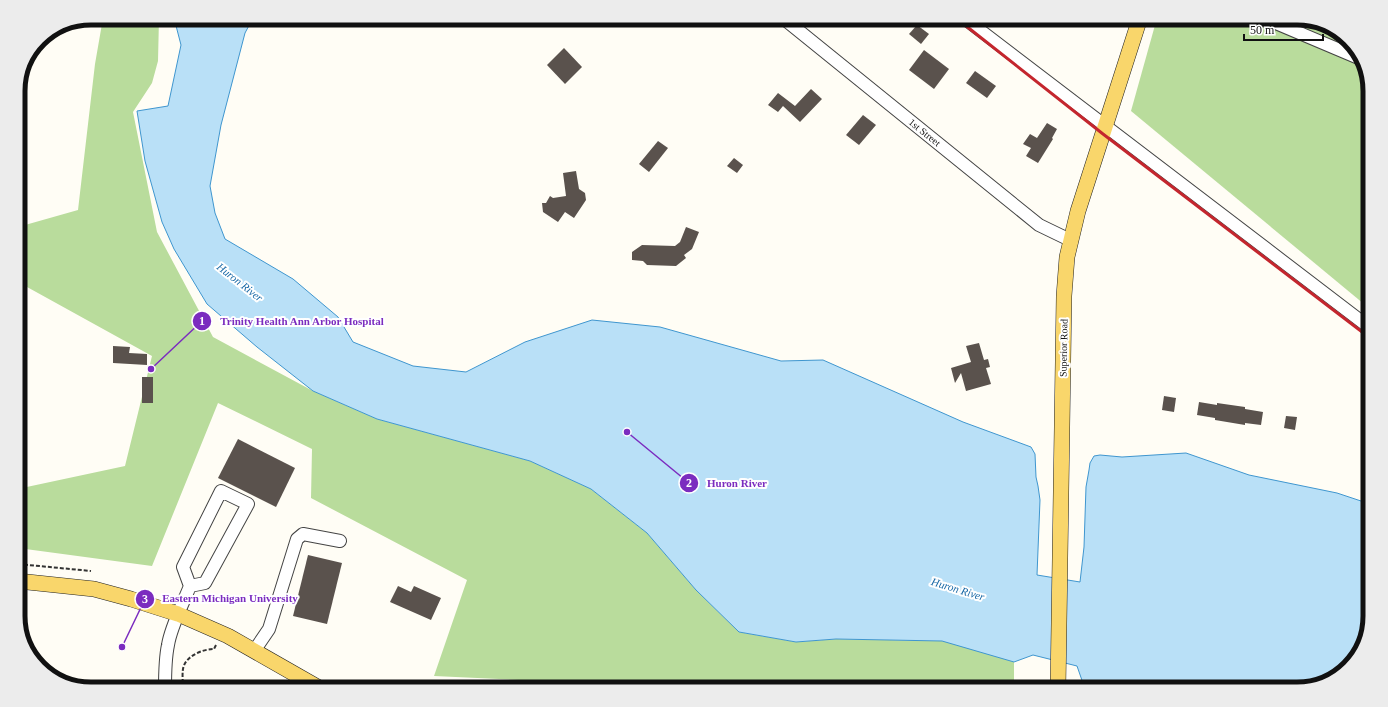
<svg xmlns="http://www.w3.org/2000/svg" width="1388" height="707" viewBox="0 0 1388 707" font-family="Georgia,serif">
  <rect width="100%" height="100%" fill="#fffdf5"/>
  <g fill="#b9dc9c">
    <path d="M103 18H159L158 61 152 83 133 112 157 232 213 337 313 391 377 419 530 461 591 489 647 533 696 590 739 632 796 642 836 639 942 641 987 651 1014 662V689H592L582 683 434 676 467 580 311 498 312 449 218 403 152 566 18 548V502L22 488 125 466 152 356 18 282V227L78 210 95 64Z"/>
    <path d="M1157 18H1297L1330 26 1358 51 1370 86V309L1131 111Z"/>
  </g>
  <path fill="#b9e0f7" stroke="#3f96cf" d="M174 18H253L245 33 221 125 210 186 215 213 225 239 293 279 338 317 353 342 413 366 466 372 525 342 592 320 660 327 781 361 823 360 963 422 1031 447 1035 454 1036 477 1038 486 1040 500 1037 575 1080 582 1084 547 1086 487 1089 470 1090 463 1094 456 1100 455 1122 457 1186 453 1249 475 1337 493 1370 504V616L1362 649 1337 677 1298 689H1085L1077 666 1033 655 1014 662 942 641 836 639 796 642 739 632 696 590 647 533 591 489 530 461 377 419 313 391 257 347 207 304 174 249 162 222 145 161 137 111 168 106 181 45Z"/>
  <g fill="#5a524d">
    <path d="M917 25 929 34 921 44 909 34Z"/>
    <path d="M564 48 582 67 565 84 547 65Z"/>
    <path d="M924 50 949 69 934 89 909 70Z"/>
    <path d="M975 71 996 86 987 98 966 83Z"/>
    <path d="M811 89 822 99 800 122 783 106 778 112 768 105 778 93 795 106Z"/>
    <path d="M863 115 876 125 859 145 846 135Z"/>
    <path d="M1047 123 1057 129 1052 138 1053 139 1038 163 1026 156 1031 148 1023 144 1030 134 1037 138Z"/>
    <path d="M658 141 668 148 649 172 639 164Z"/>
    <path d="M734 158 743 165 737 173 727 166Z"/>
    <path d="M576 171 579 189 585 193 586 200 574 218 565 212 558 222 543 212 542 203H546L550 196 553 198 566 196 563 173Z"/>
    <path d="M686 227 699 232 692 249 684 255 686 258 676 266 647 265 643 261 632 260V252L642 245 675 246 680 242Z"/>
    <path d="M979 343 984 360 988 359 990 367 986 368 991 384 966 391 961 373 955 383 951 368 971 362 966 346Z"/>
    <path d="M113 346 130 347 129 353 147 354V365L113 363Z"/>
    <rect x="142" y="377" width="11" height="26"/>
    <path d="M1164 396 1176 398 1174 412 1162 410Z"/>
    <path d="M1199 402 1217 405V403L1245 407V409L1263 412 1261 425 1245 423V425L1215 420V418L1197 415Z"/>
    <path d="M1286 416 1297 417 1295 430 1284 428Z"/>
    <path d="M238 439 295 468 276 507 218 478Z"/>
    <path d="M308 555 342 563 327 624 293 616Z"/>
    <path d="M398 586 411 592 414 586 441 598 431 620 390 602Z"/>
    <path d="M730 680 756 683V689H729Z"/>
  </g>
  <g fill="none" stroke-linecap="round" stroke-linejoin="round">
    <defs>
      <g id="minor">
        <path d="M783 18 1039 225 1070 240"/>
        <path d="M964 18 1370 328"/>
        <path d="M1264 18 1361 59"/>
        <path d="M254 651 269 629 297 539 303 534 340 541"/>
        <path d="M165 689C165 674 165 659 168 645 171 626 183 604 190 586L183 567 221 491 248 504 205 583 190 586"/>
      </g>
      <g id="major">
        <path d="M18 581 94 589 131 599 178 614 228 636 321 689"/>
        <path d="M1058 689 1064 296 1067 257 1078 211 1140 18"/>
      </g>
    </defs>
    <use href="#minor" stroke="#444" stroke-width="14"/>
    <use href="#major" stroke="#222" stroke-width="16"/>
    <g stroke="#333" stroke-width="2" stroke-dasharray="4 2" stroke-linecap="butt">
      <path d="M18 564 91 571"/>
      <path d="M183 689C183 683 182 675 183 669 185 656 203 649 214 649L216 645"/>
    </g>
    <use href="#minor" stroke="#fff" stroke-width="12"/>
    <use href="#major" stroke="#f9d66b" stroke-width="15"/>
    <path stroke="#c4262e" stroke-width="3" d="M956 18 1103 134 1370 338"/>
  </g>
  <g text-anchor="middle" stroke-width="4" stroke-linejoin="round" paint-order="stroke">
    <g font-size="10" fill="#111" stroke="#fff">
      <text transform="translate(925 132) rotate(39)" y="4">1st Street</text>
      <text transform="translate(1063 348) rotate(-89)" y="4">Superior Road</text>
    </g>
    <g font-size="11" font-style="italic" fill="#1768a6" stroke="#fff">
      <text transform="translate(240 282) rotate(38)" y="4">Huron River</text>
      <text transform="translate(958 589) rotate(17)" y="4">Huron River</text>
    </g>
  </g>
  <path d="M0 0H1388V707H0ZM91 25H1297A66 66 0 0 1 1363 91V616A66 66 0 0 1 1297 682H91A66 66 0 0 1 25 616V91A66 66 0 0 1 91 25Z" fill="#ececec" fill-rule="evenodd"/>
  <path fill="none" stroke="#111" stroke-width="5" d="M91 25H1297A66 66 0 0 1 1363 91V616A66 66 0 0 1 1297 682H91A66 66 0 0 1 25 616V91A66 66 0 0 1 91 25Z"/>
  <path fill="none" stroke="#7b2cbf" stroke-width="1.5" d="M151 369L202 321M627 432L689 483M122 647L145 599"/>
  <g fill="#7b2cbf" stroke="#fff" stroke-width="1.5">
    <circle cx="151" cy="369" r="4"/>
    <circle cx="627" cy="432" r="4"/>
    <circle cx="122" cy="647" r="4"/>
    <circle cx="202" cy="321" r="10"/>
    <circle cx="689" cy="483" r="10"/>
    <circle cx="145" cy="599" r="10"/>
  </g>
  <g font-size="12" text-anchor="middle" font-weight="bold" fill="#fff">
    <text x="202" y="325">1</text>
    <text x="689" y="487">2</text>
    <text x="145" y="603">3</text>
  </g>
  <g font-size="11" text-anchor="middle" font-weight="bold" fill="#7b2cbf" stroke="#fff" stroke-width="4" stroke-linejoin="round" paint-order="stroke">
    <text x="302" y="325">Trinity Health Ann Arbor Hospital</text>
    <text x="737" y="487">Huron River</text>
    <text x="230" y="602">Eastern Michigan University</text>
  </g>
  <path d="M1244 34v6h79v-6" fill="none" stroke="#111111" stroke-width="2"/>
  <text x="1250" y="34" font-size="12" fill="#111111" stroke="#ffffff" stroke-width="3" paint-order="stroke">50 m</text>
</svg>
